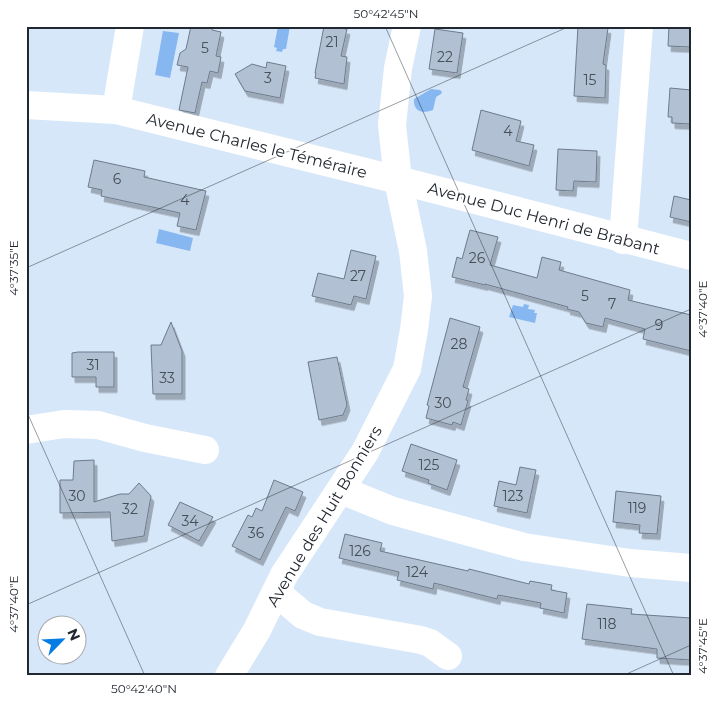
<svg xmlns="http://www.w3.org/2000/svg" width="717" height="702" viewBox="0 0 717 702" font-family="Montserrat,sans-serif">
  <defs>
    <filter id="shadow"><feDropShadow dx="3" dy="5.5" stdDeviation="0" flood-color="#0004"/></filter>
  </defs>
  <rect width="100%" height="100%" fill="#d7e7fa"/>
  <g fill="#86b7f0">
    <path d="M278 26H290L286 49H283L282 52 276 51 277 48 274 47Z"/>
    <path d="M163 31 179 33 170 78 155 75Z"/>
    <path d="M431 89 440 90 442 92 441 94 436 97 433 110C423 114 413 112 414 99Z"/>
    <path d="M159 229 193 238 190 251 156 243Z"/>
    <path d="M524 304 529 305 528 309 535 310 534 313H537L535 323 509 317 513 305 523 307Z"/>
  </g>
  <g fill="#b1c0d2" stroke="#6d7b8c" filter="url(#shadow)">
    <path d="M191 26H213L212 30 221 32 216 56 221 57 218 73 210 71 207 83 202 82 195 113 179 110 188 67 177 65 180 53 186 49Z"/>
    <path d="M324 26 347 29 341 56 347 57 344 84 315 78 316 73H315Z"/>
    <path d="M578 26 608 28 603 64 606 65 605 98 574 96Z"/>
    <path d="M669 26H691V47L668 46Z"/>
    <path d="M435 29 463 33 457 73 429 69Z"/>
    <path d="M267 62 286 66 280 98 245 91 235 74 252 64 266 68Z"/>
    <path d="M670 88 691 90V124L672 123V117H668Z"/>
    <path d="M481 110 521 121 516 141 534 145 529 166 472 150Z"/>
    <path d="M558 149 597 151 596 182 574 181 573 191 556 190Z"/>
    <path d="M94 160 145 171 144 177 206 191 196 230 177 226 180 213 101 196 102 190 88 187Z"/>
    <path d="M674 196 691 200V222L670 217Z"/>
    <path d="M470 230 498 237 490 265 537 278 542 257 561 262 559 270 630 290 628 300 691 315V351L643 339 645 329 605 318 603 327 586 323 579 312 567 309 568 307 485 284V285L452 277 457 257 462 259Z"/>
    <path d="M351 250 376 256 366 299 354 296 351 305 312 296 318 273 344 279Z"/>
    <path d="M450 318 480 327 463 387 469 389 466 400 468 401 461 425 453 422 452 425 426 418 429 406 427 405Z"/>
    <path d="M171 322 182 351V394H153L151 345H161Z"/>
    <path d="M78 352H114V387H96V377H72V353Z"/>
    <path d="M337 357 347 405 343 415 319 420 308 362Z"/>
    <path d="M411 444 457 460 447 490 428 483 429 480 402 471Z"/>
    <path d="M94 460V502L120 494H129L139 483 151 496 144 536 112 541 110 512 60 513V480H73L74 461Z"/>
    <path d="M520 467 536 470 527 513 494 506 499 481 516 485Z"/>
    <path d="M274 480 303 492 295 511 286 507 260 560 232 546 248 515 252 517 256 508 262 511Z"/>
    <path d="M616 491 661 496 657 534 639 533 640 525 613 522Z"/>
    <path d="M180 502 213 517 199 541 168 525Z"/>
    <path d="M345 534 382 543 380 551 468 571 469 569 529 584 530 581 552 585 551 590 567 593 564 613 540 608 541 603 498 595 497 599 434 583 433 589 397 580 399 572 339 558Z"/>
    <path d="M587 604 632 609 631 614 691 618V660L657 658V649L582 639Z"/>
  </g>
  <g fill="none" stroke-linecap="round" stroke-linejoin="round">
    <g stroke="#fff" stroke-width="28">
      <path d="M26 105 116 110 398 180 691 256"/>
      <path d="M116 110 130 26"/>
      <path d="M623 240 639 26"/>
      <path d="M26 430 64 424 98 425 145 438 205 450"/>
      <path d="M341 490 393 511 524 547 630 563 691 568"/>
      <path d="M276 592 303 615 320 622 421 640 430 643 448 656"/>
      <path d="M229 676 257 630 284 575 365 452 407 369 414 330 418 296 413 251 398 180 392 125 398 68 407 26"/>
    </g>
  </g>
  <path fill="none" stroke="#22282f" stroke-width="1" stroke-opacity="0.45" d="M385 26 674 676M26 268 570 26M26 410 145 676M26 605 691 309M622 676 691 645"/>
  <g text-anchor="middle" stroke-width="4" stroke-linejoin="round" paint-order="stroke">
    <g font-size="14" fill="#464e58">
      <text x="332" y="47">21</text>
      <text x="205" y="53">5</text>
      <text x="445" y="62">22</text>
      <text x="268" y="83">3</text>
      <text x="590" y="85">15</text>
      <text x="508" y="136">4</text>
      <text x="117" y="184">6</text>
      <text x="185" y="205">4</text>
      <text x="477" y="263">26</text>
      <text x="358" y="281">27</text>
      <text x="585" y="301">5</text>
      <text x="612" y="309">7</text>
      <text x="659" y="330">9</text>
      <text x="459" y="349">28</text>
      <text x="93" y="370">31</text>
      <text x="167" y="383">33</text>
      <text x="443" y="408">30</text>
      <text x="429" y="470">125</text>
      <text x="77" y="501">30</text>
      <text x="513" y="501">123</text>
      <text x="637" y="513">119</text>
      <text x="130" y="514">32</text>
      <text x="190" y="526">34</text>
      <text x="256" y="538">36</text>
      <text x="360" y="556">126</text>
      <text x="417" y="577">124</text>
      <text x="607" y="629">118</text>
    </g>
    <g font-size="16" fill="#22282f" stroke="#fff">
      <text transform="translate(257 145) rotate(14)" y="6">Avenue Charles le Téméraire</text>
      <text transform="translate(544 218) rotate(15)" y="6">Avenue Duc Henri de Brabant</text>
      <text transform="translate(324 516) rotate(-59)" y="6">Avenue des Huit Bonniers</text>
    </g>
  </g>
  <rect width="717" height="702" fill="none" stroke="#ffffff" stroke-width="55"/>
  <g transform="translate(62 640) rotate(66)"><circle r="24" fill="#ffffff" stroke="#a7a9ac"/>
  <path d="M0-4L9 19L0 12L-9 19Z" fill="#047ce3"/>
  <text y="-8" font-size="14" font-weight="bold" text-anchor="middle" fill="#22282f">N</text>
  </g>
  <rect x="28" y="28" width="662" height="646" fill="none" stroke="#22282f" stroke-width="2"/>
  <g font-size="12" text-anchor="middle" fill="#22282f">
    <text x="386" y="18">50°42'45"N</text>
    <text transform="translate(14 268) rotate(-90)" y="4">4°37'35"E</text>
    <text transform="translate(703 309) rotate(-90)" y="4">4°37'40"E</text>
    <text transform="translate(14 604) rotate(-90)" y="4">4°37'40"E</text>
    <text transform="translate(703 646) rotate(-90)" y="4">4°37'45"E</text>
    <text x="144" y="693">50°42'40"N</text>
  </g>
</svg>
